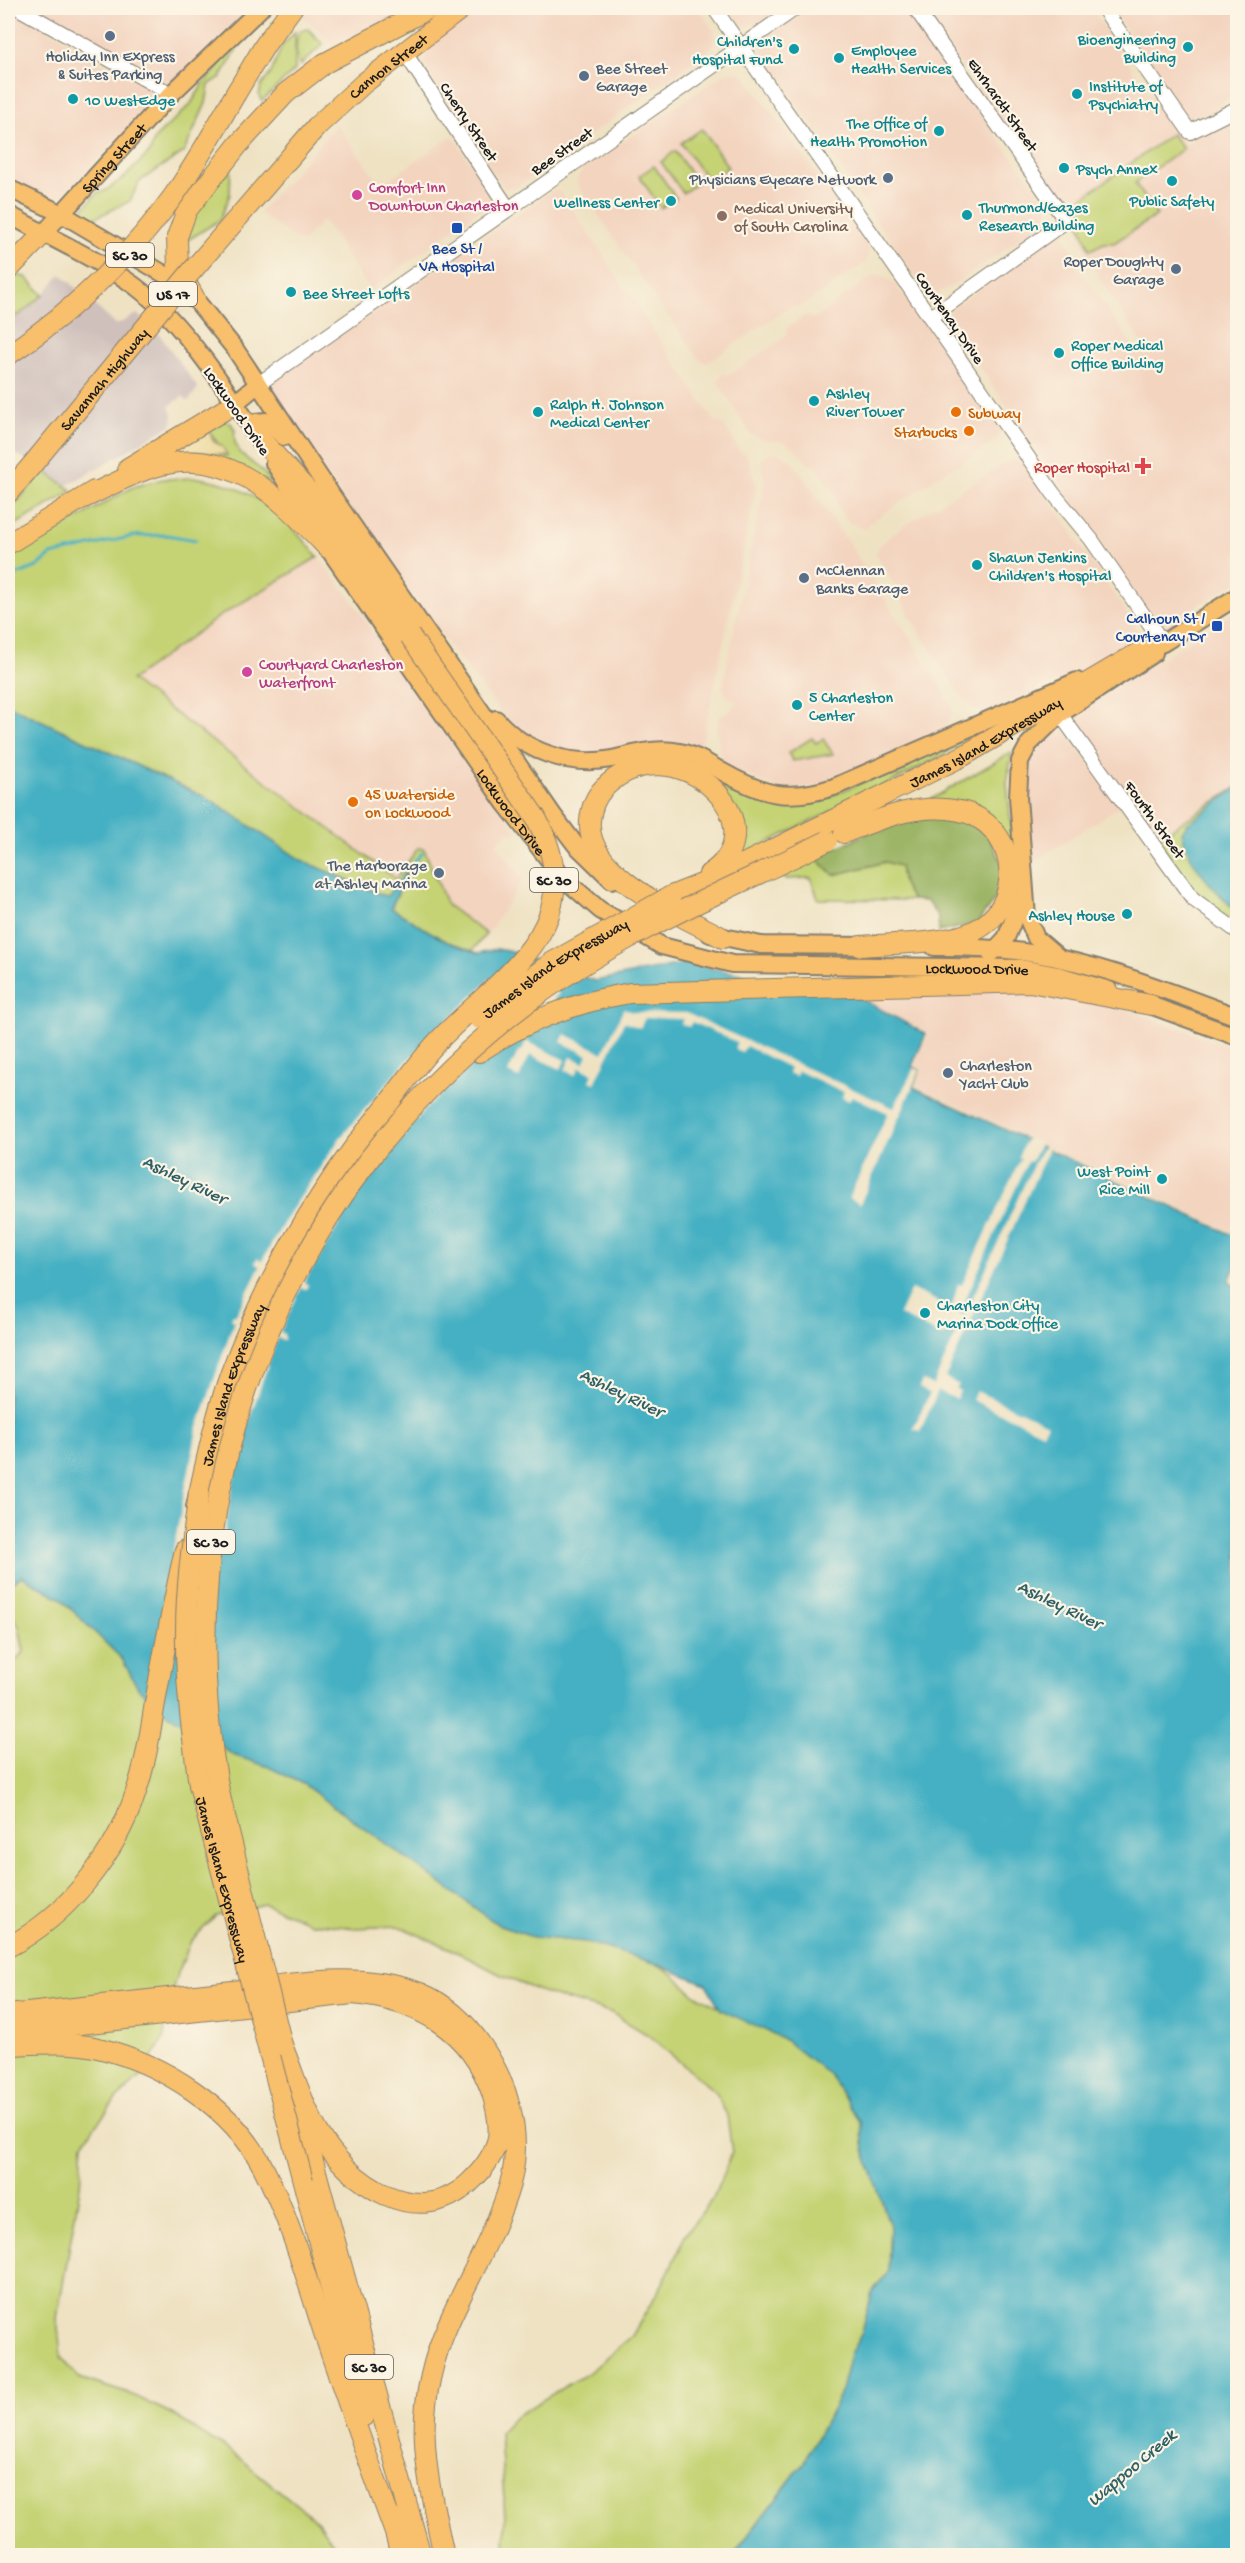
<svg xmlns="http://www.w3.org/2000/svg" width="1245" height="2563" viewBox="0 0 1245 2563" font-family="'Gochi Hand',sans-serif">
  <rect width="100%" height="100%" fill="#fcf5e5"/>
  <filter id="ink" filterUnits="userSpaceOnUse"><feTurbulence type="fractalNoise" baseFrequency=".0167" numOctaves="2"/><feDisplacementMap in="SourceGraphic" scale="12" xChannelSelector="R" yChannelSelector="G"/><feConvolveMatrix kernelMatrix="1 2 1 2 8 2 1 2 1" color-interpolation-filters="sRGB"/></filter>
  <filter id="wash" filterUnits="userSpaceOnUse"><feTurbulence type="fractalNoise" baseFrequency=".008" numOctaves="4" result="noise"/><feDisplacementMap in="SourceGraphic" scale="24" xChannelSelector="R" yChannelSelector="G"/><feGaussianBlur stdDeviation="1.35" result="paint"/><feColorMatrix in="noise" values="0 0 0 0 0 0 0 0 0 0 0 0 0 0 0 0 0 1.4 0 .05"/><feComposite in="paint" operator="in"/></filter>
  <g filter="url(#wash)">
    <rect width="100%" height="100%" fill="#efe2c3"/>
    <g fill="#f3d4bf">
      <path d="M8 8 67 41 71 48 148 87 151 93V102L147 108 65 193 51 200 8 181Z"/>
      <path d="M28 8H251L178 78 169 82 154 77Z"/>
      <path d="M301 8H419L335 50 319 30 298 13Z"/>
      <path d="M479 8H699L714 31V43L708 51 517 187 504 188 424 65 428 46Z"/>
      <path d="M730 8H781L761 22 749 26 741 24Z"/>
      <path d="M809 8H908L998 138 1048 205 1047 220 949 288 935 294 924 290 761 51 760 45 764 40Z"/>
      <path d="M922 8H1091L1185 146 1210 128 1237 116V581L1171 623 1155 621 950 324 948 314 952 308 1057 235 1062 234 1072 248 1078 268 1137 351 1145 348 1103 284 1087 254 1077 221 1068 206 1007 131Z"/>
      <path d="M1112 8H1237V95L1225 100 1213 113 1196 115 1187 119Z"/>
      <path d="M735 71 744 75 867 244 869 254 865 263 800 307H790L707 363 701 361 657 301 579 187 577 179 583 169 724 74Z"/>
      <path d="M337 125 381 185 452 136 491 194V202L370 290 323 220 302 243 259 213Z"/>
      <path d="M553 190 561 192 714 421 724 425 740 452 747 455 756 487 700 754H557L514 729 457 656 348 506 273 394 275 380Z"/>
      <path d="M879 275 892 280 997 423 1000 435 996 441 937 477 870 523 866 530 849 523 837 506 835 493 816 466 807 462 795 448 784 442 762 439 751 434 717 382 722 374 729 375 785 337 787 328 806 315 814 319 871 277Z"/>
      <path d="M780 453 792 461 849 543 930 669 951 704 952 713 944 731 833 783 785 791 722 765 717 730 719 717 730 711 737 700 726 696 722 687 765 482 761 461 769 454Z"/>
      <path d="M1012 459 1025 464 1136 627 1139 640 1117 656 993 711 983 712 973 709 958 691 921 635 876 553 880 545 903 526Z"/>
      <path d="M318 557 355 604 390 659 518 833H509L496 843 523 880 482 943 415 901 130 679 223 614Z"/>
      <path d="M1237 610V787L1156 839 1076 726 1077 712Z"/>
      <path d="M1058 729 1065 731 1120 806 1028 866 1024 769 1034 751 1048 735Z"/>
      <path d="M1009 985 1112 1004 1237 1050V1234L916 1086 923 1069 915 1065 929 1033 867 1000 866 992Z"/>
    </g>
    <path fill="#cfc0bb" d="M61 274 116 325 137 314 159 334 198 388 188 401 183 396 169 406 173 413 172 425 66 486 20 456 8 452V313L35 304Z"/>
    <g fill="#c5d375" stroke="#707848" stroke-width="1.5">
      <path d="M308 29 323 44 301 65C294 56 296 41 299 31Z"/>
      <path d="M295 32V70L262 101 259 95 261 86 271 73 282 46Z"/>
      <path d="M234 42 236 51 221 77 209 85 206 103 184 152 140 181 130 201 97 217 81 216 82 210 97 193 103 192 125 177 150 152 155 138 190 105 205 81 218 68 222 55Z"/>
      <path d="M702 129 728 167 708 181 681 143Z"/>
      <path d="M1172 134 1183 149 1135 183 1157 215 1114 243H1104L1090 250 1079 222 1081 220 1071 206Z"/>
      <path d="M675 151 697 183 683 193 661 162Z"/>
      <path d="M231 161 230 194 220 220 183 243 185 227Z"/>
      <path d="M654 166 676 198 661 208 639 176Z"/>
      <path d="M15 275 26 277 43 295 18 316 8 313V280Z"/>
      <path d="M221 420 230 422 235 430C229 458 263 463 271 483L183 453 203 452 226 456 210 432 198 434Z"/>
      <path d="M44 471 73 491 8 529V512Z"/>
      <path d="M199 478C252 485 286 517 318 557L223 614 131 680 396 879 418 848 424 849 447 905 486 934 472 951 445 941 391 908 409 870 387 896 383 895 301 860 211 800 8 705V558L133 487 163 479Z"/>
      <path d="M1026 710 892 782 736 858 723 787 726 782C763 802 788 807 828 797Z"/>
      <path d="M812 738 816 743 823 739 833 754 793 761 788 753Z"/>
      <path d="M1012 752 1007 784 1014 853 930 800Z"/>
      <path d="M1237 787V925L1202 900 1156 839Z"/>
      <path d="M816 858 834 875 886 862 900 866 903 884 912 900 818 899 811 878 787 879 779 876Z"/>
      <path d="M22 1576 60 1598 122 1659 138 1688 233 1755 269 1767 303 1784 500 1926 533 1937 586 1942 654 1962 673 1974 695 1995 782 2038 809 2058 830 2075 861 2123 864 2149 890 2226 888 2272 872 2293 862 2333 850 2354 840 2395 801 2466 733 2555H504L505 2518 500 2432 514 2417 591 2371 632 2336 666 2278 685 2235 713 2198 732 2153 727 2115 714 2091 648 2035 610 2012 550 1995 507 1978 449 1948 398 1926 356 1928 311 1923 264 1904 216 1916 191 1941 174 1983 163 2039 141 2076 116 2099 83 2143 80 2187 57 2318 61 2357 79 2378 135 2396 170 2413 229 2450 318 2522 341 2555H8V1669L24 1652 19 1626 8 1610V1586Z"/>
    </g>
    <path fill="#9cb566" stroke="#5c6841" stroke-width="1.5" d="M950 815 987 833 1002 863 998 895 977 923 939 932 938 917 927 901 912 900 903 884 900 866 885 862 834 875 816 858C862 834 896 818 950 815Z"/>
    <path fill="#eeda9e" stroke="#857b5d" stroke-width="1.5" d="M210 432 213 441 222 446 227 455 194 452 163 458 198 434Z"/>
    <g fill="#45b0c3" stroke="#306670" stroke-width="1.5">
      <path d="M8 705 211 800 301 860 383 895 387 896 410 867 391 908 445 941 478 953 497 949 512 952 595 981 686 963 860 998 926 1034 912 1066 920 1070 913 1087 1237 1237V1262L1229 1281 1238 1288 1237 2555H733L801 2466 840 2395 850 2354 862 2333 872 2293 888 2272 890 2226 864 2149 861 2123 830 2075 782 2038 721 2010 706 1984 654 1963 586 1942 533 1937 500 1926 303 1784 269 1767 233 1755 212 1739 161 1710 138 1688 122 1659 60 1598 22 1576 8 1586Z"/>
      <path d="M1237 788V912C1215 890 1187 864 1182 832L1187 824Z"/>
    </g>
    <g fill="#efe2c3">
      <path d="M536 959 559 994 554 998 557 1003 476 1062 426 1108 358 1192 304 1282 308 1285 306 1289 301 1288 280 1332 284 1334V1340L277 1338 244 1435 233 1481 221 1556 173 1551 197 1430 234 1321 231 1319 233 1314 236 1315 260 1267 255 1263 257 1258 262 1261 287 1217 340 1138 403 1065 490 979Z"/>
      <path d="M624 1008 632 1012 686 1013 894 1108 914 1068 920 1070 860 1204 849 1198 888 1113 852 1096 849 1101 842 1097 844 1092 798 1071 796 1076 788 1073 790 1068 746 1046 742 1052 737 1050 735 1048 737 1042 692 1022 689 1027 684 1025 681 1024 683 1019 645 1018 640 1028 624 1022 595 1083 590 1081 593 1074 580 1067 575 1075 565 1070 571 1057 584 1063 588 1055 561 1042 565 1034 603 1053Z"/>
      <path d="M526 1041 565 1060 561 1069 530 1055 519 1078 508 1073 519 1050 522 1051Z"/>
      <path d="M1027 1138 1040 1144 1031 1162 1028 1161 959 1313 965 1315 1034 1163 1044 1146 1049 1148 945 1378 959 1385 956 1389 960 1391 956 1399 938 1391 920 1431 913 1429 930 1393 919 1388 922 1381 933 1385 959 1329 948 1325 943 1336 899 1315 911 1289 947 1306 944 1312 950 1315 958 1284 962 1285 1021 1158 1018 1157Z"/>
      <path d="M976 1391 1048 1424 1043 1433 972 1400Z"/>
    </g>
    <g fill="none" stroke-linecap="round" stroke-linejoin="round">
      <g stroke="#45b0c3" stroke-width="3">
        <path d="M8 578 37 567 51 555 134 536 167 535 196 540"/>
        <path d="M410 867 422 853"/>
      </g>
    </g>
  </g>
  <g filter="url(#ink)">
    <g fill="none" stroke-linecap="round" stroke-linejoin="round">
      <defs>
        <g id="minor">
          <path d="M18 8 171 94"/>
          <path d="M714 8 1053 493 1091 539 1163 643"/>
          <path d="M915 8 1066 221 931 317"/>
          <path d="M1103 8 1190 132 1238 108"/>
          <path d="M405 53 508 208"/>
          <path d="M257 385 796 8"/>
          <path d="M1060 714 1193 899 1238 932"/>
        </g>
        <g id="major">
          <path d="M8 188 62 214 169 277 195 299 235 349 333 497 553 815 575 844 612 880"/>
          <path d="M8 214C50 238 96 258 135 286 183 322 228 391 260 442"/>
          <path id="s1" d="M43 234 171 94 261 8"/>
          <path d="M234 404 257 385"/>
          <path d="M254 432 256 422 266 421 284 437"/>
          <path id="s2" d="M274 463 328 548 504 802 563 878 600 910 662 946 732 964 1021 968 1058 975 1109 990"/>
          <path d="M1128 658 1163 643 1238 596"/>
          <path d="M496 719C525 752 569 767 612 759 635 754 656 747 680 752 695 755 708 763 721 771 763 795 787 802 834 787L1077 681"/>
          <path d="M710 934 761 945 872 946"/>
          <path d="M934 947C966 947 998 948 1030 953 1102 964 1170 992 1238 1017"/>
          <path d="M991 954 1006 938 1022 899"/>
          <path d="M1057 956 1036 938 1027 917 1018 797 1020 761 1029 744 1060 714 1154 653"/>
          <path d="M1139 1001 1238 1037"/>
        </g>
        <g id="highway">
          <path d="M236 93 265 45 292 8"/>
          <path id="s3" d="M317 126 364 83 462 8"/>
          <path d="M8 270 43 234"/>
          <path d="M195 299 178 268 177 237 187 210 238 145 286 93 325 63 430 8"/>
          <path d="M254 432 316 500 410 636"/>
          <path d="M128 468 234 404"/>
          <path d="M8 493 32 465"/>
          <path d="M84 498C106 488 128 475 151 468 229 442 280 499 328 548"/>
          <path d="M8 544 94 491"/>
          <path d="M844 833C882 818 919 802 960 811 1014 822 1028 897 981 927 954 945 893 943 860 946"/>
          <path d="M709 874C785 824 672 719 604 788 595 797 591 808 590 821 585 876 683 916 723 938"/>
          <path id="s4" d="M671 896 709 881 963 756 1138 653"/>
          <path d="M479 1052C525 1021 576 1002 630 993L1030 982 1151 1005"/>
          <path id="s5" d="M196 1507C206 1463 215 1417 230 1375 267 1275 320 1187 387 1105"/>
          <path d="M8 1947C66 1917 116 1855 136 1792 146 1763 150 1733 155 1703 164 1652 173 1600 185 1550"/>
          <path d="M8 2015C76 2008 145 2001 214 1993 281 1986 355 1968 420 1993 454 2007 476 2033 493 2064 513 2100 521 2144 510 2184 496 2232 469 2277 449 2322 410 2409 425 2467 444 2556"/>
          <path d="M8 2032 353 1994C417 2000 470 2029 492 2093 496 2106 500 2124 498 2138 494 2156 482 2171 469 2183 417 2231 348 2183 319 2133 303 2107 294 2074 282 2045"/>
          <path d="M8 2045C37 2044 69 2041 98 2048 162 2063 232 2107 263 2167 290 2219 306 2277 324 2333 346 2399 370 2465 394 2530"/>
          <path d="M301 2117 421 2556"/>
          <path d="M303 2181 364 2416"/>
          <path d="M391 2517 401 2556"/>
        </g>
      </defs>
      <use href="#minor" stroke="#867f70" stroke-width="16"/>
      <use href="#major" stroke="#867f70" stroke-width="20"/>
      <use href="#highway" stroke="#867f70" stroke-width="22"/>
      <use href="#minor" stroke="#fff" stroke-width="14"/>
      <use href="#major" stroke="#f8bf6c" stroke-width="16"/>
      <use href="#highway" stroke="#f8bf6c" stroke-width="20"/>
      <defs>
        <g id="highway-bridge">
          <path d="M8 355C72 312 126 261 172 198 196 165 215 129 236 93"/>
          <path id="s6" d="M32 465 191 272 317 126"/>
          <path id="s7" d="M478 1018 551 963 671 896"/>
          <path d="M387 1105C405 1083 422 1057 442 1037 507 971 593 924 536 818L410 636"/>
          <path id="s8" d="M199 1492C193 1538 186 1584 186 1630 185 1682 192 1734 199 1785L303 2181"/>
          <path d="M282 2045 220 1796C161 1492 282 1184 531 1000 621 933 728 890 827 841"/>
        </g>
      </defs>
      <use href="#highway-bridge" stroke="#867f70" stroke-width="22" stroke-linecap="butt"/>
      <use href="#highway-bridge" stroke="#f8bf6c" stroke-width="20"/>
    </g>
  </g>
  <g fill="#5c6f8a" stroke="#fcf5e5" stroke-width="2">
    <circle cx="110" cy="36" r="6"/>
    <circle cx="584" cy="76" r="6"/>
    <circle cx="888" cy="178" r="6"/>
    <circle cx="1176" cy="269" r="6"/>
    <circle cx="804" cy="578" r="6"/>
    <circle cx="439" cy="873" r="6"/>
    <circle cx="948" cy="1073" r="6"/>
  </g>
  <g fill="#0f9aa8" stroke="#fcf5e5" stroke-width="2">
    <circle cx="1188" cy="47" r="6"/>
    <circle cx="794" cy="49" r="6"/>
    <circle cx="839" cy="58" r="6"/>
    <circle cx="1077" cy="94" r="6"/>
    <circle cx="73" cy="99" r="6"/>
    <circle cx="939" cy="131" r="6"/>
    <circle cx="1064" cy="168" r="6"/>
    <circle cx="1172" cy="181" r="6"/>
    <circle cx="671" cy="201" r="6"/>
    <circle cx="967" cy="215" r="6"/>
    <circle cx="291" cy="292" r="6"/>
    <circle cx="1059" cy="353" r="6"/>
    <circle cx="814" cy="401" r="6"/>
    <circle cx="538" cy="412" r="6"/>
    <circle cx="977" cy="565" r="6"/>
    <circle cx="797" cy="705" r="6"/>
    <circle cx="1127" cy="914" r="6"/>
    <circle cx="1162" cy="1179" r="6"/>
    <circle cx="925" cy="1313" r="6"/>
  </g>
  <g fill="#d1479c" stroke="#fcf5e5" stroke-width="2">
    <circle cx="357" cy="195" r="6"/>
    <circle cx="247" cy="672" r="6"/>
  </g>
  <circle fill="#8d6e63" stroke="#fcf5e5" stroke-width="2" cx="722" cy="216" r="6"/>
  <g fill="#1a4fb4" stroke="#fcf5e5" stroke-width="2">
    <rect x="451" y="222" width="12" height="12" rx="3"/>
    <rect x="1211" y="620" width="12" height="12" rx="3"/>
  </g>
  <g fill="#e8710a" stroke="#fcf5e5" stroke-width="2">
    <circle cx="956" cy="412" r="6"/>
    <circle cx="969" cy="431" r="6"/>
    <circle cx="353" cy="802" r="6"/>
  </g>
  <path fill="#e0444e" stroke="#fcf5e5" stroke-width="2" d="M1140 457h6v6h6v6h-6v6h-6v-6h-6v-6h6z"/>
  <g text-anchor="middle" stroke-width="4.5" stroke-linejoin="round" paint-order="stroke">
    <g fill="#fcf5e5" stroke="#5f5d58" stroke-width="1.5">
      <rect x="106" y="243" width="48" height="24" rx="4.5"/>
      <rect x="149" y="282" width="48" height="24" rx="4.5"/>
      <rect x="530" y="868" width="48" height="24" rx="4.5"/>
      <rect x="187" y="1530" width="48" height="24" rx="4.5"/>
      <rect x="345" y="2355" width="48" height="24" rx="4.5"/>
    </g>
    <g font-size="15" font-weight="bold" fill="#1c1c1c">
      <text x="130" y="260">SC 30</text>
      <text x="173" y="299">US 17</text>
      <text x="554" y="885">SC 30</text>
      <text x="211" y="1547">SC 30</text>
      <text x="369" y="2372">SC 30</text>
    </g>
    <g font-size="16" fill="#0d838f" stroke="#fcf5e5" text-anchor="start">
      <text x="1176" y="44" text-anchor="end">Bioengineering<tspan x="1176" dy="18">Building</tspan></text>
      <text x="782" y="46" text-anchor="end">Children's<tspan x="782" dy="18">Hospital Fund</tspan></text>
      <text x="851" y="55">Employee<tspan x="851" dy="18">Health Services</tspan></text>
      <text x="1089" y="91">Institute of<tspan x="1089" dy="18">Psychiatry</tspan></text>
      <text x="85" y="105">10 WestEdge</text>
      <text x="927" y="128" text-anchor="end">The Office of<tspan x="927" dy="18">Health Promotion</tspan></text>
      <text x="1076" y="174">Psych Annex</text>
      <text x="1172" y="206" text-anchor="middle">Public Safety</text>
      <text x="659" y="207" text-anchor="end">Wellness Center</text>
      <text x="979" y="212">Thurmond/Gazes<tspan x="979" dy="18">Research Building</tspan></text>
      <text x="303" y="298">Bee Street Lofts</text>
      <text x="1071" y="350">Roper Medical<tspan x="1071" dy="18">Office Building</tspan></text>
      <text x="826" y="398">Ashley<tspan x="826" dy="18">River Tower</tspan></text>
      <text x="550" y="409">Ralph H. Johnson<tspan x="550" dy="18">Medical Center</tspan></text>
      <text x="989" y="562">Shawn Jenkins<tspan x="989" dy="18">Children's Hospital</tspan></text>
      <text x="809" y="702">5 Charleston<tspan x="809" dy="18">Center</tspan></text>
      <text x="1115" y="920" text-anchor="end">Ashley House</text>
      <text x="1150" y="1176" text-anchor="end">West Point<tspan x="1150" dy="18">Rice Mill</tspan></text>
      <text x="937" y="1310">Charleston City<tspan x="937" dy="18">Marina Dock Office</tspan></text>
    </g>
    <g font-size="16" fill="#4e5e75" stroke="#fcf5e5" text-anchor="start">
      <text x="110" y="61" text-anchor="middle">Holiday Inn Express<tspan x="110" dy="18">&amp; Suites Parking</tspan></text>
      <text x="596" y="73">Bee Street<tspan x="596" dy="18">Garage</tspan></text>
      <text x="876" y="184" text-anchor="end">Physicians Eyecare Network</text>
      <text x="1164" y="266" text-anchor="end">Roper Doughty<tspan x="1164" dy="18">Garage</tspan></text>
      <text x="816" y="575">McClennan<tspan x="816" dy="18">Banks Garage</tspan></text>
      <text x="427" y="870" text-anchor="end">The Harborage<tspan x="427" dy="18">at Ashley Marina</tspan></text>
      <text x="960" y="1070">Charleston<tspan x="960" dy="18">Yacht Club</tspan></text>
    </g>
    <g font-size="16" fill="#1c1c1c" stroke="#fcf5e5">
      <text dy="6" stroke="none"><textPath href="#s3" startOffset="93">Cannon Street</textPath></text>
      <text transform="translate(1004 104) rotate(55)" y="6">Ehrhardt Street</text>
      <text transform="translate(470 121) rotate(56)" y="6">Cherry Street</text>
      <text transform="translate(561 150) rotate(-35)" y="6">Bee Street</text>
      <text dy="6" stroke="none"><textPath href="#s1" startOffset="104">Spring Street</textPath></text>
      <text transform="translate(951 317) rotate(55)" y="6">Courtenay Drive</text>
      <text dy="6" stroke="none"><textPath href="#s6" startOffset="112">Savannah Highway</textPath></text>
      <text transform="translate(238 410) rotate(55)" y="6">Lockwood Drive</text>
      <text dy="6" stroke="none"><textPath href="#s4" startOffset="350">James Island Expressway</textPath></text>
      <text dy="6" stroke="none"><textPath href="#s2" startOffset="422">Lockwood Drive</textPath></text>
      <text transform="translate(1156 819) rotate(54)" y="6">Fourth Street</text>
      <text dy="6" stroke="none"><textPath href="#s7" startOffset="92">James Island Expressway</textPath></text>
      <text dy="6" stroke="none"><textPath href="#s2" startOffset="944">Lockwood Drive</textPath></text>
      <text dy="6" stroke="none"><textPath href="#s5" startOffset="128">James Island Expressway</textPath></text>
      <text dy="6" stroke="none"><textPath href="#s8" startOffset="392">James Island Expressway</textPath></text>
    </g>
    <g font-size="16" fill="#b23c85" stroke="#fcf5e5" text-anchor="start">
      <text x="369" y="192">Comfort Inn<tspan x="369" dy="18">Downtown Charleston</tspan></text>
      <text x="259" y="669">Courtyard Charleston<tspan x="259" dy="18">Waterfront</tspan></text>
    </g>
    <g font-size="16" fill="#785e54" stroke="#fcf5e5" text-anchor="start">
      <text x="734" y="213">Medical University<tspan x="734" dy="18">of South Carolina</tspan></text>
    </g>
    <g font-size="16" fill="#164399" stroke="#fcf5e5">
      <text x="457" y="253">Bee St /<tspan x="457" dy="18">VA Hospital</tspan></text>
      <text x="1205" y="623" text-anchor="end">Calhoun St /<tspan x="1205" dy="18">Courtenay Dr</tspan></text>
    </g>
    <g font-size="16" fill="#c56008" stroke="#fcf5e5" text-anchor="start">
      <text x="968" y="418">Subway</text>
      <text x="957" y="437" text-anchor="end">Starbucks</text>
      <text x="365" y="799">45 Waterside<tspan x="365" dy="18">on Lockwood</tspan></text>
    </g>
    <g font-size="16" fill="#be3a42" stroke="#fcf5e5" text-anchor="end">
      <text x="1130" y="472">Roper Hospital</text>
    </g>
    <g font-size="18" font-style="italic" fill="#2e5f67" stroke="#fcf5e5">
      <text transform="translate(185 1179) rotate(26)" y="6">Ashley River</text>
      <text transform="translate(622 1392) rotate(26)" y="6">Ashley River</text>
      <text transform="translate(1060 1604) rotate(26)" y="6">Ashley River</text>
      <text transform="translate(1131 2467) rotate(-40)" y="6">Wappoo Creek</text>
    </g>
  </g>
  <rect width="1245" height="2563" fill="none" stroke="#fcf5e5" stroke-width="30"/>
</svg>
